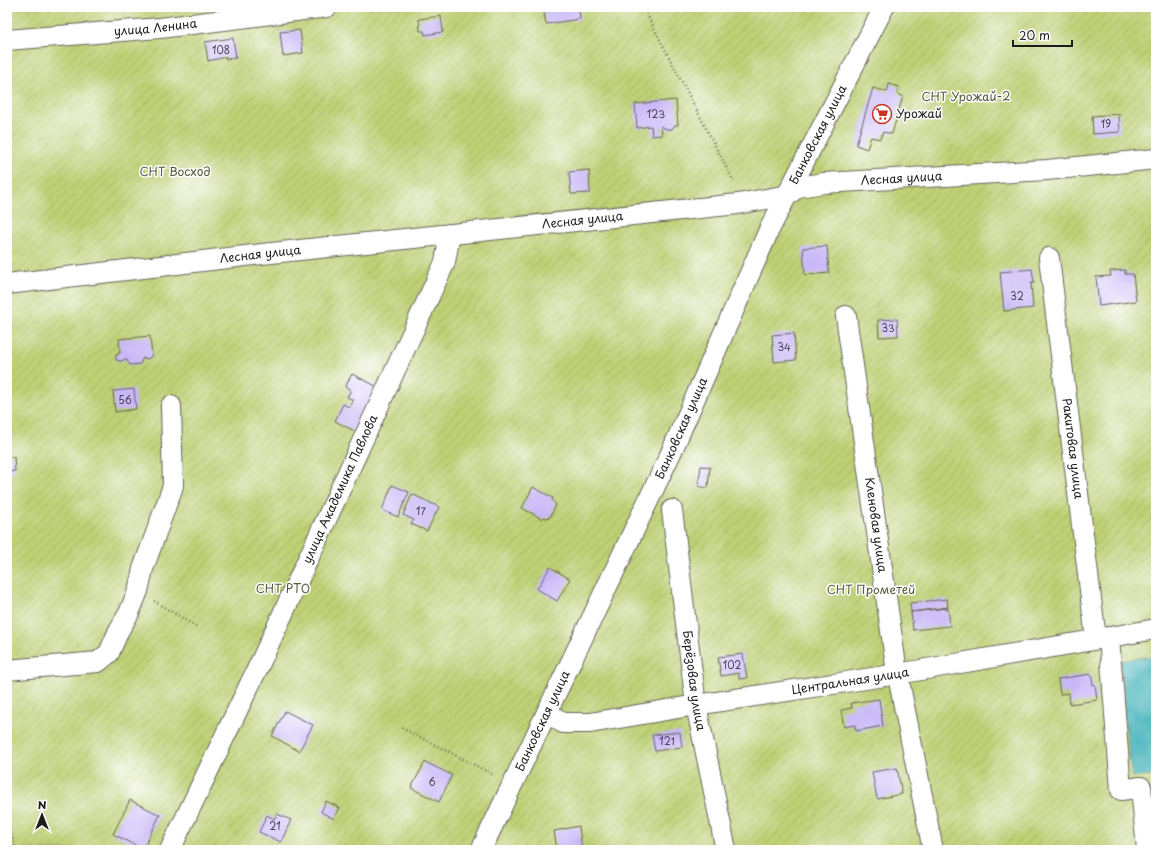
<svg xmlns="http://www.w3.org/2000/svg" width="1163" height="857" viewBox="0 0 1163 857" font-family="'Playpen Sans',sans-serif">
  <defs>
    <pattern id="garden-furrows" width="10" height="10" patternUnits="userSpaceOnUse"><rect width="10" height="10" fill="#bdd074"/><path d="M-1 1l2-2M0 10L10 0M9 11l2-2" fill="none" stroke="#a2b264"/></pattern>
  </defs>
  <rect width="100%" height="100%" fill="#fff"/>
  <filter id="ink" filterUnits="userSpaceOnUse"><feTurbulence type="fractalNoise" baseFrequency=".025" numOctaves="2"/><feDisplacementMap in="SourceGraphic" scale="8" xChannelSelector="R" yChannelSelector="G"/><feConvolveMatrix kernelMatrix="1 2 1 2 8 2 1 2 1" color-interpolation-filters="sRGB"/></filter>
  <filter id="wash" filterUnits="userSpaceOnUse"><feTurbulence type="fractalNoise" baseFrequency=".012" numOctaves="4" result="noise"/><feDisplacementMap in="SourceGraphic" scale="16" xChannelSelector="R" yChannelSelector="G"/><feGaussianBlur stdDeviation="0.9" result="paint"/><feColorMatrix in="noise" values="0 0 0 0 0 0 0 0 0 0 0 0 0 0 0 0 0 1.4 0 .05"/><feComposite in="paint" operator="in"/></filter>
  <g filter="url(#wash)">
    <rect width="100%" height="100%" fill="#efe3c6"/>
    <path fill="url(#garden-furrows)" stroke="#6c7648" d="M7 7H1156V657H1144L1121 661 1132 777 1156 776V850H7Z"/>
    <path fill="#43b3ba" stroke="#30686b" d="M1144 657H1156V776L1132 777 1125 721 1121 661Z"/>
    <g id="blocks">
      <g fill="#c8b7f7">
        <path d="M543 7H587V8L579 9 580 19 546 24Z"/>
        <path d="M441 16 443 32 425 35 424 31H420L419 19Z"/>
        <path d="M300 30 303 53 283 56 280 32Z"/>
        <path d="M233 38 236 58 226 59V57L208 61 205 42Z"/>
        <path d="M889 84 899 87 897 94 903 96 892 134 883 132 880 139 871 137 867 149 856 145 873 88 887 92Z"/>
        <path d="M676 100 678 125H675L672 129H666L661 126 662 135 652 136 651 126 637 128 635 104Z"/>
        <path d="M1119 114 1120 132 1093 134 1092 116Z"/>
        <path d="M589 170 590 193 571 194 569 172Z"/>
        <path d="M827 246 829 273 805 275 803 248Z"/>
        <path d="M1032 269 1034 283H1031L1033 308 1004 311 1000 272Z"/>
        <path d="M1125 270V274H1133L1136 301 1099 306 1096 277 1111 276 1110 271Z"/>
        <path d="M897 319 898 336 879 337 878 320Z"/>
        <path d="M794 333 796 360 774 362 772 335Z"/>
        <path d="M150 336 152 356 147 359 143 358 140 364 130 365 126 359 121 361 116 360V355L120 353 119 339Z"/>
        <path d="M352 374 384 390 362 435 335 421 343 404 349 407 353 400 347 397 351 390 345 387Z"/>
        <path d="M134 389 136 409 115 412 113 391Z"/>
        <path d="M14 457 15 471 7 472V458Z"/>
        <path d="M701 466 710 467 708 487 706 488 698 486Z"/>
        <path d="M392 485 409 492 398 517 382 510Z"/>
        <path d="M533 487 553 498 552 500 556 505 550 517 546 518 544 517 542 519 522 508Z"/>
        <path d="M412 494 439 507 427 531 411 524 414 520 403 515Z"/>
        <path d="M550 567 570 579 557 601 537 589Z"/>
        <path d="M947 599 948 607 911 612 910 603Z"/>
        <path d="M948 608 950 626 913 630 911 612Z"/>
        <path d="M743 654 747 678 739 679V673L721 676 718 657Z"/>
        <path d="M1091 674 1093 685 1095 684 1097 700 1070 704 1069 693 1060 694 1058 679Z"/>
        <path d="M879 699 883 726 856 731 855 725 844 727 841 710 852 708 851 703Z"/>
        <path d="M285 711 313 725 299 751 272 736Z"/>
        <path d="M680 732 682 747 655 751 652 735Z"/>
        <path d="M425 762 452 775 439 802 411 788Z"/>
        <path d="M897 768 902 794 877 799 872 772Z"/>
        <path d="M130 800 160 815 143 849 113 834Z"/>
        <path d="M326 801 340 808 334 819 321 812Z"/>
        <path d="M277 814 291 820 281 842 259 832 267 815 274 819Z"/>
        <path d="M579 826 582 850H557L554 831Z"/>
      </g>
    </g>
  </g>
  <g filter="url(#ink)">
    <use href="#blocks" fill-opacity="0" stroke="#666258" stroke-width="1"/>
    <g fill="none" stroke-linecap="round" stroke-linejoin="round">
      <defs>
        <g id="street">
          <path id="s1" d="M7 40 160 28 327 7"/>
          <path id="s2" d="M1049 258 1096 639"/>
          <path id="s3" d="M7 284 262 254 738 204 788 195 798 187 824 183 1047 170 1156 159"/>
          <path id="s4" d="M846 316 896 666 933 850"/>
          <path id="s5" d="M672 510 696 705 726 850"/>
          <path d="M1109 637 1121 790 1141 787 1147 850"/>
          <path d="M7 670 98 662 109 653 119 630 129 613 138 591 143 569 173 486 171 406"/>
          <path id="s6" d="M547 712 563 723H590L696 705 898 674 1156 629"/>
          <path id="s7" d="M170 850 262 659 445 262 450 234"/>
          <path id="s8" d="M481 850 670 455 769 230 884 7"/>
        </g>
      </defs>
      <use href="#street" stroke="#666258" stroke-width="22"/>
      <g stroke="#666258" stroke-width="2.5" stroke-dasharray="1 3" stroke-linecap="butt">
        <path d="M643 7 735 184"/>
        <path d="M154 601 197 627"/>
        <path d="M402 728 492 774"/>
        <path d="M7 823 15 845 14 850"/>
      </g>
      <use href="#street" stroke="#fff" stroke-width="20"/>
    </g>
  </g>
  <defs>
    <symbol id="supermarket-ring" viewBox="-11 -11 22 22"><circle r="9.5" fill="#fff" stroke="#c8321e" stroke-width="1.5"/><path d="M-6-5.5h2.5l.6 2H6L4.5 2H-2.5L-4.4-4H-6ZM-1.5 3.2a1.3 1.3 0 1 0 .1 0ZM3 3.2a1.3 1.3 0 1 0 .1 0Z" fill="#c8321e"/></symbol>
  </defs>
  <g fill-rule="evenodd">
    <use href="#supermarket-ring" x="871" y="103" width="22" height="22"/>
  </g>
  <g text-anchor="middle" stroke-width="3" stroke-linejoin="round" paint-order="stroke">
    <g font-size="10" fill="#474353">
      <text x="221" y="54">108</text>
      <text x="656" y="118">123</text>
      <text x="1106" y="128">19</text>
      <text x="1017" y="300">32</text>
      <text x="888" y="332">33</text>
      <text x="784" y="351">34</text>
      <text x="125" y="404">56</text>
      <text x="421" y="515">17</text>
      <text x="732" y="669">102</text>
      <text x="667" y="745">121</text>
      <text x="432" y="786">6</text>
      <text x="275" y="830">21</text>
    </g>
    <g font-size="12" fill="#1c1c1c" stroke="#fff">
      <text dy="4" stroke="none"><textPath href="#s1" startOffset="149">улица Ленина</textPath></text>
      <text dy="4" stroke="none"><textPath href="#s8" startOffset="791">Банковская улица</textPath></text>
      <text dy="4" stroke="none"><textPath href="#s3" startOffset="903">Лесная улица</textPath></text>
      <text dy="4" stroke="none"><textPath href="#s3" startOffset="579">Лесная улица</textPath></text>
      <text dy="4" stroke="none"><textPath href="#s3" startOffset="255">Лесная улица</textPath></text>
      <text dy="4" stroke="none"><textPath href="#s8" startOffset="467">Банковская улица</textPath></text>
      <text dy="4" stroke="none"><textPath href="#s2" startOffset="192">Ракитовая улица</textPath></text>
      <text dy="4" stroke="none"><textPath href="#s7" startOffset="399">улица Академика Павлова</textPath></text>
      <text dy="4" stroke="none"><textPath href="#s4" startOffset="211">Кленовая улица</textPath></text>
      <text dy="4" stroke="none"><textPath href="#s5" startOffset="172">Берёзовая улица</textPath></text>
      <text dy="4" stroke="none"><textPath href="#s6" startOffset="310">Центральная улица</textPath></text>
      <text dy="4" stroke="none"><textPath href="#s8" startOffset="143">Банковская улица</textPath></text>
    </g>
    <g font-size="12" fill="#545b3b" stroke="#fff">
      <text x="966" y="101">СНТ Урожай-2</text>
      <text x="175" y="176">СНТ Восход</text>
      <text x="283" y="593">СНТ РТО</text>
      <text x="871" y="594">СНТ Прометей</text>
    </g>
    <g font-size="12" fill="#1c1c1c" stroke="#fff" text-anchor="start">
      <text x="896" y="118">Урожай</text>
    </g>
  </g>
  <rect width="1163" height="857" fill="none" stroke="#fff" stroke-width="24"/>
  <g transform="translate(42 815)" stroke="#ffffff" stroke-width="3" paint-order="stroke">
  <path d="M0-3L7 15L0 10L-7 15Z" fill="#1c1c1c"/>
  <text y="-6" font-size="11" font-weight="bold" text-anchor="middle" fill="#1c1c1c">N</text>
  </g>
  <path d="M1013 40v6h59v-6" fill="none" stroke="#1c1c1c" stroke-width="2"/>
  <text x="1019" y="40" font-size="12" fill="#1c1c1c" stroke="#ffffff" stroke-width="3" paint-order="stroke">20 m</text>
</svg>
